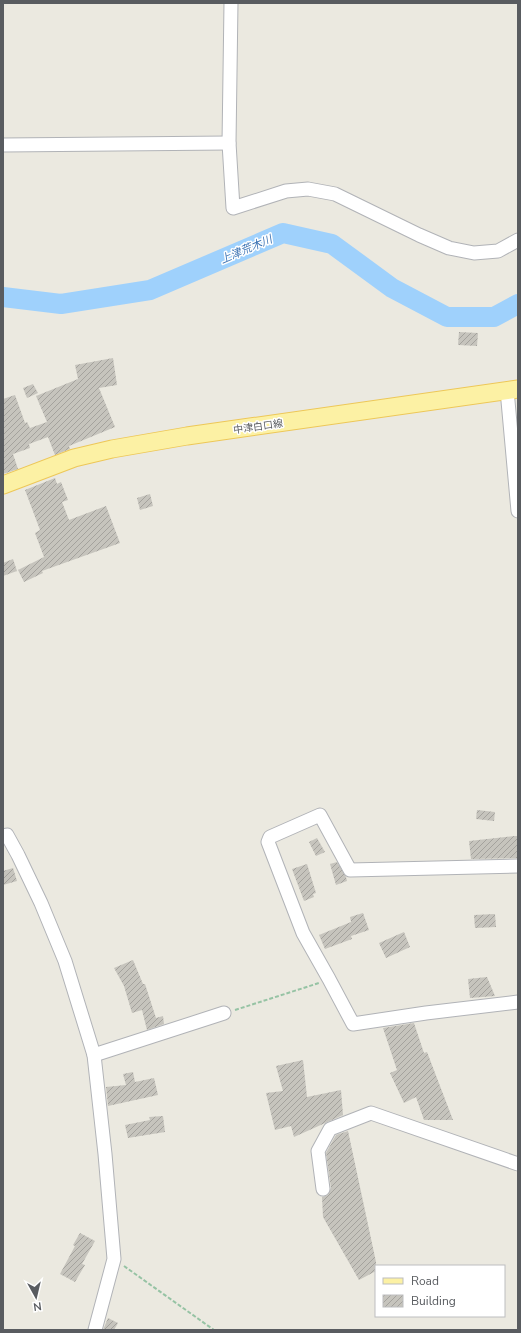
<svg xmlns="http://www.w3.org/2000/svg" width="521" height="1333" viewBox="0 0 521 1333" font-family="'Nunito Sans','Noto Sans JP',sans-serif">
  <defs>
    <pattern id="building-hatch" width="6" height="6" patternUnits="userSpaceOnUse"><rect width="6" height="6" fill="#c6c4bd"/><path d="M-1 1l2-2M0 6l6-6M5 7l2-2" fill="none" stroke="#a4a29d"/></pattern>
  </defs>
  <rect width="100%" height="100%" fill="#ebe9e0"/>
  <g fill="none" stroke-linecap="round" stroke-linejoin="round">
    <path stroke="#9fd1fc" stroke-width="20" d="M3 297 61 304 150 290 283 233 332 244 392 288 447 317H494L518 304"/>
  </g>
  <g fill="url(#building-hatch)">
    <path d="M459 332 478 333 477 346 458 345Z"/>
    <path d="M113 358 117 385 99 388 115 427 69 446 70 449 55 455 48 437 29 444 30 448 13 454 18 469 3 474V399L15 395 25 423 27 422 30 428 47 422 36 396 78 379 75 365Z"/>
    <path d="M33 384 38 393 27 398 23 388Z"/>
    <path d="M55 478 57 484 61 482 68 500 62 502 69 520 106 506 120 543 42 571 43 573 24 582 18 570 44 557 35 533 40 530 25 490Z"/>
    <path d="M150 494 153 506 140 510 137 498Z"/>
    <path d="M13 559 17 571 3 576V563Z"/>
    <path d="M477 810 495 812 494 821 476 819Z"/>
    <path d="M514 836H518V858L471 859 469 841Z"/>
    <path d="M317 838 325 852 316 856 309 842Z"/>
    <path d="M337 862 346 877 347 881 336 885 330 864Z"/>
    <path d="M307 864 316 893 313 894 314 897 304 901 292 869Z"/>
    <path d="M13 868 17 881 3 885V871Z"/>
    <path d="M363 913 369 930 351 936 352 939 325 949 319 935 351 922 350 917Z"/>
    <path d="M495 914 496 927 475 928 474 915Z"/>
    <path d="M404 932 410 947 386 958 379 943Z"/>
    <path d="M133 960 143 984H145L156 1018 163 1016 164 1024 147 1030 142 1010 132 1013 124 986 114 968Z"/>
    <path d="M487 977 495 996 470 998 468 979Z"/>
    <path d="M414 1023 424 1053 427 1052 453 1120H424L416 1097 404 1103 390 1073 397 1070 383 1028Z"/>
    <path d="M303 1060 307 1097 341 1090 343 1115 294 1137 291 1126 275 1130 266 1093 283 1091 276 1066Z"/>
    <path d="M133 1072 135 1082 154 1078 158 1095 108 1106 106 1087 126 1085 123 1074Z"/>
    <path d="M163 1116 165 1132 128 1138 125 1125 150 1120 149 1117Z"/>
    <path d="M348 1131 376 1262V1271L359 1280 323 1217 322 1197 328 1195 331 1188 326 1153 336 1135Z"/>
    <path d="M80 1233 95 1241 82 1264 85 1265 75 1282 60 1274 75 1246 73 1245Z"/>
    <path d="M108 1318 118 1323 114 1330H103Z"/>
  </g>
  <g fill="none" stroke-linecap="round" stroke-linejoin="round">
    <defs>
      <g id="minor">
        <path d="M231 3 229 143 233 208 286 191 308 189 335 194 419 235 449 248 474 253 498 251 518 240"/>
        <path d="M3 145 229 143"/>
        <path d="M507 390 518 511"/>
        <path d="M3 836 7 835 18 855 41 903 65 961 94 1055 105 1154 114 1259 95 1330"/>
        <path d="M518 866 350 870 320 815 270 837 268 842 303 933 329 979 353 1024 426 1013 518 1002"/>
        <path d="M94 1055 224 1013"/>
        <path d="M323 1189 318 1151 330 1129 371 1113 518 1164"/>
      </g>
      <path id="major" d="M3 485 74 458 112 449 187 436 518 389"/>
    </defs>
    <use href="#minor" stroke="#b1b3b7" stroke-width="15"/>
    <use href="#major" stroke="#edc758" stroke-width="19"/>
    <g stroke="#96c3a4" stroke-width="2" stroke-dasharray="4 2" stroke-linecap="butt">
      <path d="M235 1010 319 983"/>
      <path d="M124 1266 214 1330"/>
    </g>
    <use href="#minor" stroke="#fff" stroke-width="13"/>
    <use href="#major" stroke="#fcf1a4" stroke-width="17"/>
  </g>
  <g text-anchor="middle" stroke-width="3" stroke-linejoin="round" paint-order="stroke">
    <g font-size="10" fill="#595c60" stroke="#fff">
      <text transform="translate(258 426) rotate(-8)" y="4">中津白口線</text>
    </g>
    <g font-size="11" font-style="italic" fill="#4076b5" stroke="#fff">
      <text transform="translate(246 249) rotate(-23)" y="4">上津荒木川</text>
    </g>
  </g>
  <rect width="521" height="1333" fill="none" stroke="#595c60" stroke-width="8"/>
  <rect x="375" y="1265" width="130" height="52" fill="#ffffff" stroke="#bdbebf"/>
  <rect x="383" y="1278" width="20" height="6" fill="#fcf1a4" stroke="#bdbebf"/>
  <text x="411" y="1285" font-size="12" fill="#595c60">Road</text>
  <rect x="383" y="1295" width="20" height="12" fill="url(#building-hatch)" stroke="#bdbebf"/>
  <text x="411" y="1305" font-size="12" fill="#595c60">Building</text>
  <g transform="translate(36 1297) rotate(172)" stroke="#ffffff" stroke-width="3" paint-order="stroke">
  <path d="M0-3L7 15L0 10L-7 15Z" fill="#595c60"/>
  <text y="-6" font-size="11" font-weight="bold" text-anchor="middle" fill="#595c60">N</text>
  </g>
</svg>
